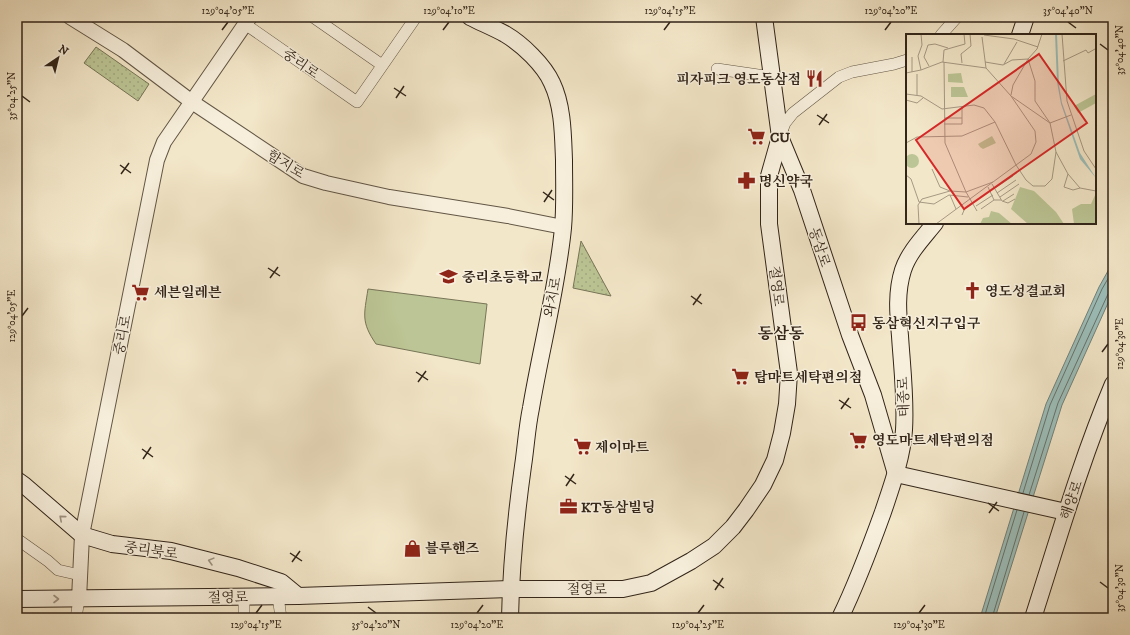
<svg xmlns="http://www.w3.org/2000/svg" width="1130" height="635" viewBox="0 0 1130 635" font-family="'IM FELL DW Pica','Noto Serif KR',serif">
  <defs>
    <pattern id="park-dots" width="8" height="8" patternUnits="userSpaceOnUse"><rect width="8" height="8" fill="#bcc595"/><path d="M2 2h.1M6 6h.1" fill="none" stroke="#a2a980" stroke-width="1.8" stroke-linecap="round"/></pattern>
  </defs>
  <rect width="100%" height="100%" fill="#f3e7c9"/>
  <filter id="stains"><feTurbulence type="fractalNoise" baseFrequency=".005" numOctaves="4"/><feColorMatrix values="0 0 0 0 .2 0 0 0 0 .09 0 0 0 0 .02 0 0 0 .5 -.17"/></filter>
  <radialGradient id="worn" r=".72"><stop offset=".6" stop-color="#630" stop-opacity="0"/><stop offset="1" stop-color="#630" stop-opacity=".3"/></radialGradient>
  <path fill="#bcc595" stroke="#777557" d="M368 289 487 304 480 364 376 344C361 322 364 315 368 289Z"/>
  <g fill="url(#park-dots)" stroke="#777557">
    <path d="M96 47 149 84 138 101 84 63Z"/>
    <path d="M581 241 611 296 573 288Z"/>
  </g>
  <path fill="#9cbfbb" stroke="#72817a" d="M1113 262V292L1062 405 995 618H980L1046 404 1099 287Z"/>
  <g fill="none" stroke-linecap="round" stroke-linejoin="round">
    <g stroke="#67726a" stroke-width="1">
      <path d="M1023 493 1050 405 1102 289 1113 270"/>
      <path d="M1029 495 1058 403 1108 294 1110 292 1113 291"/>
      <path d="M984 618 1017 510"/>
      <path d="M992 618 1024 512"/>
    </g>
    <defs>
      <g id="minor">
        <path d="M313 17 382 65"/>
        <path d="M245 24 357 102 416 17"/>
        <path d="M941 35 957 17"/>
        <path d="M717 69 772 77"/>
        <path d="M780 136 785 123 793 113 839 77 852 72 894 64 907 60"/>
        <path d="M17 539 48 561 58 570 80 575"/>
        <path d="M278 596 281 618"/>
        <path d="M76 618 79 599"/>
        <path d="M244 618V596"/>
      </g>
      <g id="tertiary">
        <path d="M70 17 123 50 192 102 303 176 326 183 389 197 508 216 563 227"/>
        <path d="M79 599 82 535 157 160 164 142 250 17"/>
      </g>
      <g id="secondary">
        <path d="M470 17C482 23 494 28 505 34 522 44 544 65 552 83 563 106 563 135 564 160 564 183 565 206 563 228 557 289 541 348 531 408 527 427 526 446 523 466 516 516 511 567 510 618"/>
        <path d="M764 17 780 137 802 190 850 335 873 395 896 474 1066 512"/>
        <path d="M1020 35 1026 17"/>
        <path d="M17 480 24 485 82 535 112 544 171 551 238 568 281 582 298 596"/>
        <path d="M17 599 298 596 511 589H623L651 583 691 561 714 546 733 527 746 510 763 485 775 460 782 433 787 404 789 373 769 224V176L780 137"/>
        <path d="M840 618C857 583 870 548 883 512 892 485 902 458 904 430 906 399 902 367 900 336 898 314 896 292 903 270 909 252 923 238 935 223"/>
        <path d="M1033 618C1058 540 1081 460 1113 384"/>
      </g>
    </defs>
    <use href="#minor" stroke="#625645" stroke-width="12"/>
    <use href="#tertiary" stroke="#625645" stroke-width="16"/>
    <use href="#secondary" stroke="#322519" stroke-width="18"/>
    <use href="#minor" stroke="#f7efdc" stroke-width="11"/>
    <use href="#tertiary" stroke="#f7efdc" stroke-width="14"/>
    <use href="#secondary" stroke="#f7efdc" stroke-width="16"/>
  </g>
  <defs><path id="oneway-chevron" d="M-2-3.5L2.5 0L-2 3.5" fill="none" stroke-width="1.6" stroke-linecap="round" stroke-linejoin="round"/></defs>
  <g stroke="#9e9484">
    <use href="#oneway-chevron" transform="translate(62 518) rotate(-139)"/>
    <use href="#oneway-chevron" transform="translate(211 561) rotate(-165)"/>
    <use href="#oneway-chevron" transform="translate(56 599)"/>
  </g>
  <path fill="none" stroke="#322519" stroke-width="1.5" d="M1068 22 1076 28M222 30 228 22M443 30 449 22M664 30 670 22M885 30 891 22M1100 44 1108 50M394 88 406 96M22 96 30 102M396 98 404 86M817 115 829 123M819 125 827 114M120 165 131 173M121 174 129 163M543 192 554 200M544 202 552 190M268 268 280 276M270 278 278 267M691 296 702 304M693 305 701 294M22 316 28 308M1102 352 1108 344M416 372 428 380M418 382 426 371M839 400 851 408M841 409 849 398M142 449 153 457M143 459 151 447M565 476 576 484M566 486 574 474M988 503 999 511M989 513 997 502M290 553 302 561M292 562 300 551M713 580 724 588M1100 582 1108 588M715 590 723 578M368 607 376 613M256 613 262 605M477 613 483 605M698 613 704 605M919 613 925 605"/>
  <defs>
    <symbol id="restaurant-bare" viewBox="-9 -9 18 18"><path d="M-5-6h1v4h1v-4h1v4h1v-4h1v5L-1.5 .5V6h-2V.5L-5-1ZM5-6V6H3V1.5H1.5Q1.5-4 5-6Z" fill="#8f2418" stroke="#f7efdc" stroke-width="2.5" paint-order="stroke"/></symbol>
    <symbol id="supermarket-bare" viewBox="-9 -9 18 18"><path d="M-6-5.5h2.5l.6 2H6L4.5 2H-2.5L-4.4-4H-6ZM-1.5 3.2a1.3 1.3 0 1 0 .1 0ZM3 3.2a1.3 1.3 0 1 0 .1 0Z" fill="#8f2418" stroke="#f7efdc" stroke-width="2.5" paint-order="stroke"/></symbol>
    <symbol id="pharmacy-bare" viewBox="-9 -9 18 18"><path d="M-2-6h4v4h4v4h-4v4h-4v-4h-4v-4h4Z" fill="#8f2418" stroke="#f7efdc" stroke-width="2.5" paint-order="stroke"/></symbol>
    <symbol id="school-bare" viewBox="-9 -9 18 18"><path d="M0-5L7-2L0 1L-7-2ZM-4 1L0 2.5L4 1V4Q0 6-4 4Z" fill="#8f2418" stroke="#f7efdc" stroke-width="2.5" paint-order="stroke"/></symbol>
    <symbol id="church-bare" viewBox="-9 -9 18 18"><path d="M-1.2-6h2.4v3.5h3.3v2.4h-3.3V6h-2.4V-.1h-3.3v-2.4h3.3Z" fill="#8f2418" stroke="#f7efdc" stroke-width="2.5" paint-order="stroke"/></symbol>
    <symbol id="bus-bare" viewBox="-9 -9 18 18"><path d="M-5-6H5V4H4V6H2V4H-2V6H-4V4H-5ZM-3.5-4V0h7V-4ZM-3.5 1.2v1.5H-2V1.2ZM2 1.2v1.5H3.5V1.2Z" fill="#8f2418" stroke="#f7efdc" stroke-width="2.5" paint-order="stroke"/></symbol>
    <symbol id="office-bare" viewBox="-9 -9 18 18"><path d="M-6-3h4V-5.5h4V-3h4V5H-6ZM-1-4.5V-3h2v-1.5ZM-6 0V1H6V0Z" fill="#8f2418" stroke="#f7efdc" stroke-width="2.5" paint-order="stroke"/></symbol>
    <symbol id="shop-bare" viewBox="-9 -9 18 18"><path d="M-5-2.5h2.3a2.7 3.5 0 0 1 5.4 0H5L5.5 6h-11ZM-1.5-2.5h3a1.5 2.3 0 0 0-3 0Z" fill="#8f2418" stroke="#f7efdc" stroke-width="2.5" paint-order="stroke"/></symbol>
  </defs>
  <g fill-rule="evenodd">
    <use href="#restaurant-bare" x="802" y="66" width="25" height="25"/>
    <use href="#supermarket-bare" x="744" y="124" width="25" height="25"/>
    <use href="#pharmacy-bare" x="734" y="168" width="25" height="25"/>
    <use href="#school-bare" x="436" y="264" width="25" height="25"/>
    <use href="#church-bare" x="960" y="278" width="25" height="25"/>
    <use href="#supermarket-bare" x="128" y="280" width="25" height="25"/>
    <use href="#bus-bare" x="846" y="310" width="25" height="25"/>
    <use href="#supermarket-bare" x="728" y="364" width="25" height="25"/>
    <use href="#supermarket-bare" x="846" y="428" width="25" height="25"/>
    <use href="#supermarket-bare" x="570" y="434" width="25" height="25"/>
    <use href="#office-bare" x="556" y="494" width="25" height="25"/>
    <use href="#shop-bare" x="400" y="536" width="25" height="25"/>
  </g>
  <g text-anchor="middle" stroke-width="3" stroke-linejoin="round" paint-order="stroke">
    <g font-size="14" fill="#322519" stroke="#f7efdc">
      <text transform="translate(301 63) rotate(35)" y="5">중리로</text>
      <text transform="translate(286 164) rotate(31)" y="5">함지로</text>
      <text transform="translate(820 247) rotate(72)" y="5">동삼로</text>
      <text transform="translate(777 286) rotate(83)" y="5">절영로</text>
      <text transform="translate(552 297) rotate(-79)" y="5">와치로</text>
      <text transform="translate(122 335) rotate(-79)" y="5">중리로</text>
      <text transform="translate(903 397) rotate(-92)" y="5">태종로</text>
      <text transform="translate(1071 500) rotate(-71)" y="5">해양로</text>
      <text transform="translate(151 550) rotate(8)" y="5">중리북로</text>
      <text x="587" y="594">절영로</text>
      <text transform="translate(228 597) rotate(-1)" y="5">절영로</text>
    </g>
    <g font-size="14" font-weight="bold" fill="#322519" stroke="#f7efdc" text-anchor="start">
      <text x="801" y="84" text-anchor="end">피자피크 영도동삼점</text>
      <text x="770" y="142">CU</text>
      <text x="759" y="186">명신약국</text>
      <text x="462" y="282">중리초등학교</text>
      <text x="985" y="296">영도성결교회</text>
      <text x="154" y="297">세븐일레븐</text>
      <text x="872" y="328">동삼혁신지구입구</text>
      <text x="754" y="382">탑마트세탁편의점</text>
      <text x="872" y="445">영도마트세탁편의점</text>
      <text x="595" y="452">제이마트</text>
      <text x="581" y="512">KT동삼빌딩</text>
      <text x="425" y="553">블루핸즈</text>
    </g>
    <g font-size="16" font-weight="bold" fill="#322519" stroke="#f7efdc">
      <text x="781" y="339">동삼동</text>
    </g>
  </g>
  <g transform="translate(906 34)">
    <rect width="190" height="190" fill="#f3e7c9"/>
    <path d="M55 39 57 49 42 48V40ZM45 53H58L62 63H45ZM86 102 90 109 77 115 74 113 72 110ZM-1 127a7 7 0 1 1 14 0a7 7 0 1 1-14 0Z" fill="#bcc595"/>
    <path d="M114 153 128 157 150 178 158 190H122L105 175ZM190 159V190H168L166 175 175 170H185ZM85 177 93 179 106 190H74L77 184 83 183Z" fill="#bcc595"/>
    <path d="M190 60V69L172 79 168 72Z" fill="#bcc595"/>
    <path d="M149 0H151L153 51 156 69 174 119 190 144 174 125 155 70 151 48Z" fill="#9cbfbb"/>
    <path fill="none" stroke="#a69983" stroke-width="1" d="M136 0 131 15 122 25 129 47V67L144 89 150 118 162 140 174 154 190 157M156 0 161 67 178 117 190 135M78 1 108 5 132 13M76 3 80 34 105 62 144 89 165 81M6 23V38M157 27 180 16 182 19 189 15M37 28 38 16 59 10 58 0M38 28 39 109 60 158 71 177M79 28 97 31 106 26 122 25M56 29 55 20 65 12 64 0M98 30 111 8M23 32 18 23 22 11 29 10 42 14M15 36 12 22 16 11 15 0M0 39 15 36 36 28 80 34M0 60 15 62 36 75 68 71 78 74 89 88 110 131 120 146 127 152H139L146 145 150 118M11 61V40M105 61 107 51 122 25M0 66 11 69 17 64M38 84H56M38 90H56V73M0 109 11 103 56 102 89 88M26 135 34 153 44 157M162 140 158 153 167 156 174 154M0 141 5 145 13 168 28 170 43 161 62 163M86 150 96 167 102 169 109 165M82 153 88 166H95M89 154 107 142M91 159 110 146M44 161 50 175M94 163 113 150M97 167 108 160M70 172 87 161M75 175 88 166M56 181 59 174 66 169M13 190 12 171 16 165 44 157 60 158 87 148M30 190 125 120 130 108 129 97 105 62"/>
    <path fill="#d62828" fill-opacity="0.15" stroke="#d62828" stroke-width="2" d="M133 20 181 89 58 175 10 106Z"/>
    <rect width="190" height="190" fill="none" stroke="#322519" stroke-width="2"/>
  </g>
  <rect width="1130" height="635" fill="none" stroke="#f3e7c9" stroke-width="44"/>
  <g transform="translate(58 58) rotate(35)" stroke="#f7efdc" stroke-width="3" paint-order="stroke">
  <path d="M0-3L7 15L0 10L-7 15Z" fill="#322519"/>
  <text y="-6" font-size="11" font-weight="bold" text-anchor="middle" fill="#322519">N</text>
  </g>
  <rect x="22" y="22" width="1086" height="591" fill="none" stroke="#322519" stroke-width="1.5"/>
  <g font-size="10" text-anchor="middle" fill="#322519">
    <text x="228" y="14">129°04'05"E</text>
    <text x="449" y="14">129°04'10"E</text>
    <text x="670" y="14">129°04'15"E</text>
    <text x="891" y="14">129°04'20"E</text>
    <text x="1068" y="14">35°04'40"N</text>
    <text transform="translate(1119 50) rotate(-90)" y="4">35°04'40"N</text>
    <text transform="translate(11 96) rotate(-90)" y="4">35°04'25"N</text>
    <text transform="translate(11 316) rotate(-90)" y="4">129°04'05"E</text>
    <text transform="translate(1119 344) rotate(-90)" y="4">129°04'30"E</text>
    <text transform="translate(1119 588) rotate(-90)" y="4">35°04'30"N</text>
    <text x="256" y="628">129°04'15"E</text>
    <text x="376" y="628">35°04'20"N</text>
    <text x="477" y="628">129°04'20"E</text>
    <text x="698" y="628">129°04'25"E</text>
    <text x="919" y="628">129°04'30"E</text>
  </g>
  <rect width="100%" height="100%" filter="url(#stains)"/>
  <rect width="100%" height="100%" fill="url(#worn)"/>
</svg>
